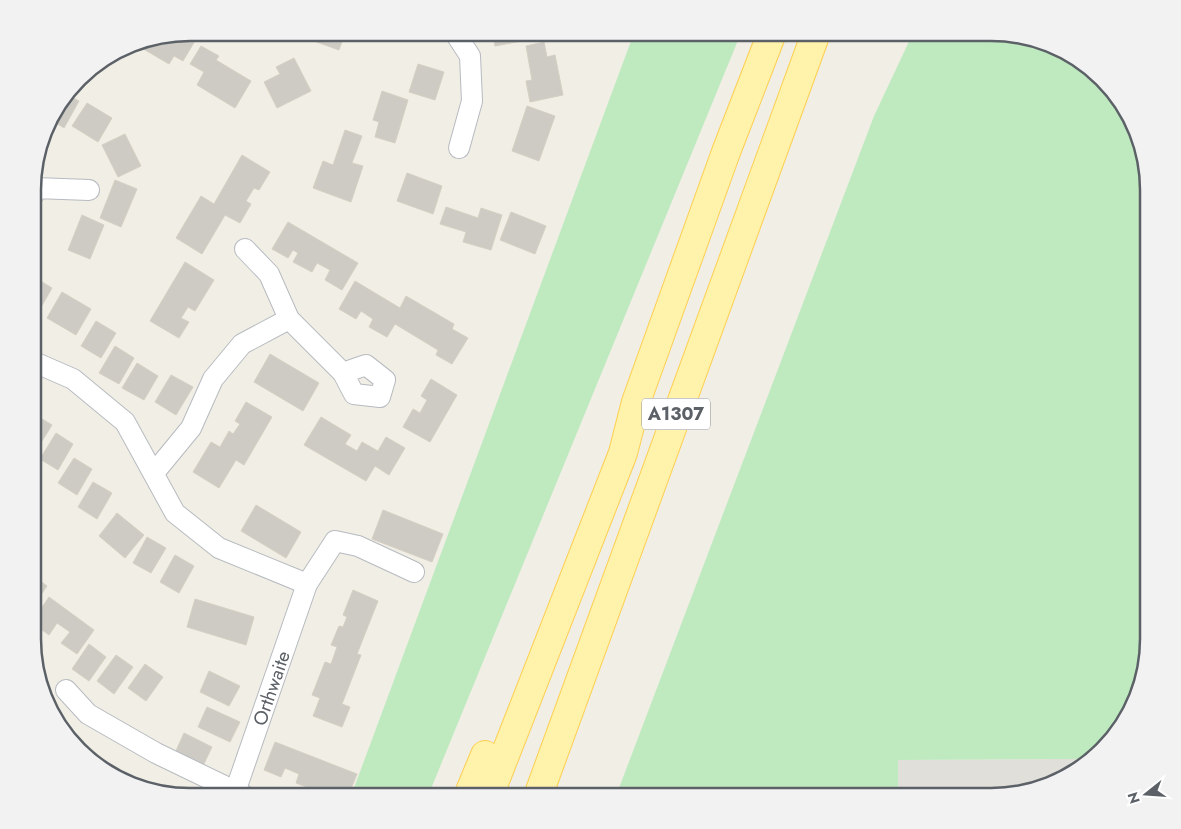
<svg xmlns="http://www.w3.org/2000/svg" width="1181" height="829" viewBox="0 0 1181 829" font-family="Jost,sans-serif">
  <rect width="100%" height="100%" fill="#f0eee5"/>
  <path fill="#e1dfd9" d="M1086 759 1061 780 991 796H898V760Z"/>
  <g fill="#bfeac0">
    <path d="M634 33H741L428 796H351Z"/>
    <path d="M913 33H1001L1042 41 1086 65 1127 112 1148 181V648L1140 690 1116 734 1086 759 898 760V796H616L874 116Z"/>
  </g>
  <g fill="#cdcbc4" stroke="#d6d0c2">
    <path d="M187 33 196 39 183 61 174 56 169 64 140 47 143 42Z"/>
    <path d="M314 33H345L339 50 311 40Z"/>
    <path d="M493 33H532L533 39 495 46Z"/>
    <path d="M544 42 547 57 555 55 563 95 530 102 526 81 532 80 526 46Z"/>
    <path d="M201 46 219 56 216 60 251 81 235 108 197 85 204 72 190 64Z"/>
    <path d="M294 58 311 91 277 108 264 82 280 74 276 67Z"/>
    <path d="M418 64 444 72 435 100 409 92Z"/>
    <path d="M382 91 408 100 395 143 375 137 379 122 373 120Z"/>
    <path d="M68 95 79 101 64 128 50 119Z"/>
    <path d="M87 103 112 118 98 142 72 126Z"/>
    <path d="M527 106 555 116 539 161 512 151Z"/>
    <path d="M345 130 362 136 352 163 363 166 351 202 313 188 323 161 333 165Z"/>
    <path d="M125 134 141 166 118 177 102 145Z"/>
    <path d="M242 155 270 172 259 190 254 188 246 201 251 204 240 223 225 215 202 254 176 238 201 196 214 204Z"/>
    <path d="M407 173 442 186 433 214 397 201Z"/>
    <path d="M115 180 137 189 121 227 100 218Z"/>
    <path d="M446 207 478 218 481 208 502 215 491 250 463 242 466 232 440 224Z"/>
    <path d="M511 212 546 226 535 254 500 240Z"/>
    <path d="M82 215 104 225 90 259 68 250Z"/>
    <path d="M288 222 358 263 342 290 325 280 330 270 317 263 312 272 293 262 298 253 293 250 288 258 272 249Z"/>
    <path d="M185 262 214 280 195 311 188 307 181 318 189 322 179 338 150 321Z"/>
    <path d="M34 277 52 288 36 316 34 315Z"/>
    <path d="M355 281 400 308 406 296 454 324 452 329 468 338 452 364 436 355 438 350 395 324 387 337 369 327 373 319 361 311 356 319 339 309Z"/>
    <path d="M62 292 91 309 76 335 47 318Z"/>
    <path d="M96 321 116 333 101 358 81 346Z"/>
    <path d="M115 346 134 358 119 384 99 373Z"/>
    <path d="M270 354 319 383 303 411 254 382Z"/>
    <path d="M137 363 158 376 144 400 122 388Z"/>
    <path d="M171 375 193 387 176 415 155 402Z"/>
    <path d="M431 379 457 395 430 442 403 427 413 409 420 413 427 400 421 396Z"/>
    <path d="M246 402 272 417 244 465 236 460 219 488 193 472 211 442 220 447 229 431 233 434 240 424 235 421Z"/>
    <path d="M34 414 52 425 37 449 34 447Z"/>
    <path d="M321 417 351 435 345 444 357 451 362 442 378 451 386 437 405 448 389 475 375 466 366 481 304 445Z"/>
    <path d="M56 433 73 444 58 470 40 459Z"/>
    <path d="M74 458 92 469 77 495 58 483Z"/>
    <path d="M93 482 112 493 97 519 78 507Z"/>
    <path d="M256 505 301 532 286 558 241 531Z"/>
    <path d="M383 510 443 534 432 562 372 539Z"/>
    <path d="M117 513 144 535 125 558 99 536Z"/>
    <path d="M147 537 166 548 151 573 133 563Z"/>
    <path d="M175 555 194 566 179 593 160 582Z"/>
    <path d="M34 576 47 586 34 605Z"/>
    <path d="M353 590 378 601 357 654 361 655 342 704 350 707 342 727 313 716 320 698 312 695 325 662 331 664 337 647 331 645 339 626 343 627 347 617 343 615Z"/>
    <path d="M49 597 94 630 77 654 61 643 70 632 57 623 49 635 34 624V619Z"/>
    <path d="M195 599 254 617 246 645 187 627Z"/>
    <path d="M89 644 106 657 89 681 72 669Z"/>
    <path d="M116 655 133 667 114 694 97 681Z"/>
    <path d="M145 664 163 677 146 701 128 688Z"/>
    <path d="M209 671 240 686 229 706 200 692Z"/>
    <path d="M207 707 240 722 230 742 198 727Z"/>
    <path d="M184 733 212 747 203 766 175 753Z"/>
    <path d="M275 742 357 774 348 796H330L296 783 299 774 285 768 281 777 264 770Z"/>
    <path d="M105 764 122 776 121 778 102 768Z"/>
    <path d="M133 777 150 789 149 790 129 782Z"/>
  </g>
  <g fill="none" stroke-linecap="round" stroke-linejoin="round">
    <defs>
      <g id="street">
        <path d="M455 33 470 56 472 101 459 148"/>
        <path d="M34 194 36 188 89 190"/>
        <path d="M245 249 269 274 289 319 343 373 354 394 380 397 385 380 366 365 343 373"/>
        <path d="M34 362 73 379 125 422 175 513 219 548 307 584"/>
        <path d="M154 473 191 428 213 379 242 344 289 319"/>
        <path d="M66 690 88 714 156 753 245 796"/>
        <path id="s1" d="M235 792 307 584 335 541 358 546 414 572"/>
      </g>
      <g id="primary">
        <path d="M468 796 485 755"/>
        <path d="M489 796 623 453 636 402 726 152 772 33"/>
        <path d="M538 796 816 33"/>
      </g>
    </defs>
    <use href="#street" stroke="#b7bbc0" stroke-width="22"/>
    <use href="#primary" stroke="#fecf50" stroke-width="30"/>
    <use href="#street" stroke="#fff" stroke-width="20"/>
    <use href="#primary" stroke="#fff2ab" stroke-width="28"/>
  </g>
  <g text-anchor="middle" stroke-width="4" stroke-linejoin="round" paint-order="stroke">
    <rect fill="#fff" stroke="#8d9095" stroke-width="1" x="642" y="398.5" width="68" height="31" rx="4"/>
    <g font-size="18" font-weight="bold" fill="#5c6167">
      <text x="676" y="420">A1307</text>
    </g>
    <g font-size="19" fill="#5c6167" stroke="#fff">
      <text dy="7" stroke="none"><textPath href="#s1" startOffset="110">Orthwaite</textPath></text>
    </g>
  </g>
  <path d="M0 0H1181V829H0ZM190 41H991A149 149 0 0 1 1140 190V639A149 149 0 0 1 991 788H190A149 149 0 0 1 41 639V190A149 149 0 0 1 190 41Z" fill="#f2f2f3" fill-rule="evenodd"/>
  <path fill="none" stroke="#5c6167" stroke-width="2.5" d="M190 41H991A149 149 0 0 1 1140 190V639A149 149 0 0 1 991 788H190A149 149 0 0 1 41 639V190A149 149 0 0 1 190 41Z"/>
  <g transform="translate(1146 794) rotate(253)" stroke="#ffffff" stroke-width="4" paint-order="stroke">
  <path d="M0-4L9 19L0 12L-9 19Z" fill="#5c6167"/>
  <text y="-8" font-size="14" font-weight="bold" text-anchor="middle" fill="#5c6167">N</text>
  </g>
</svg>
